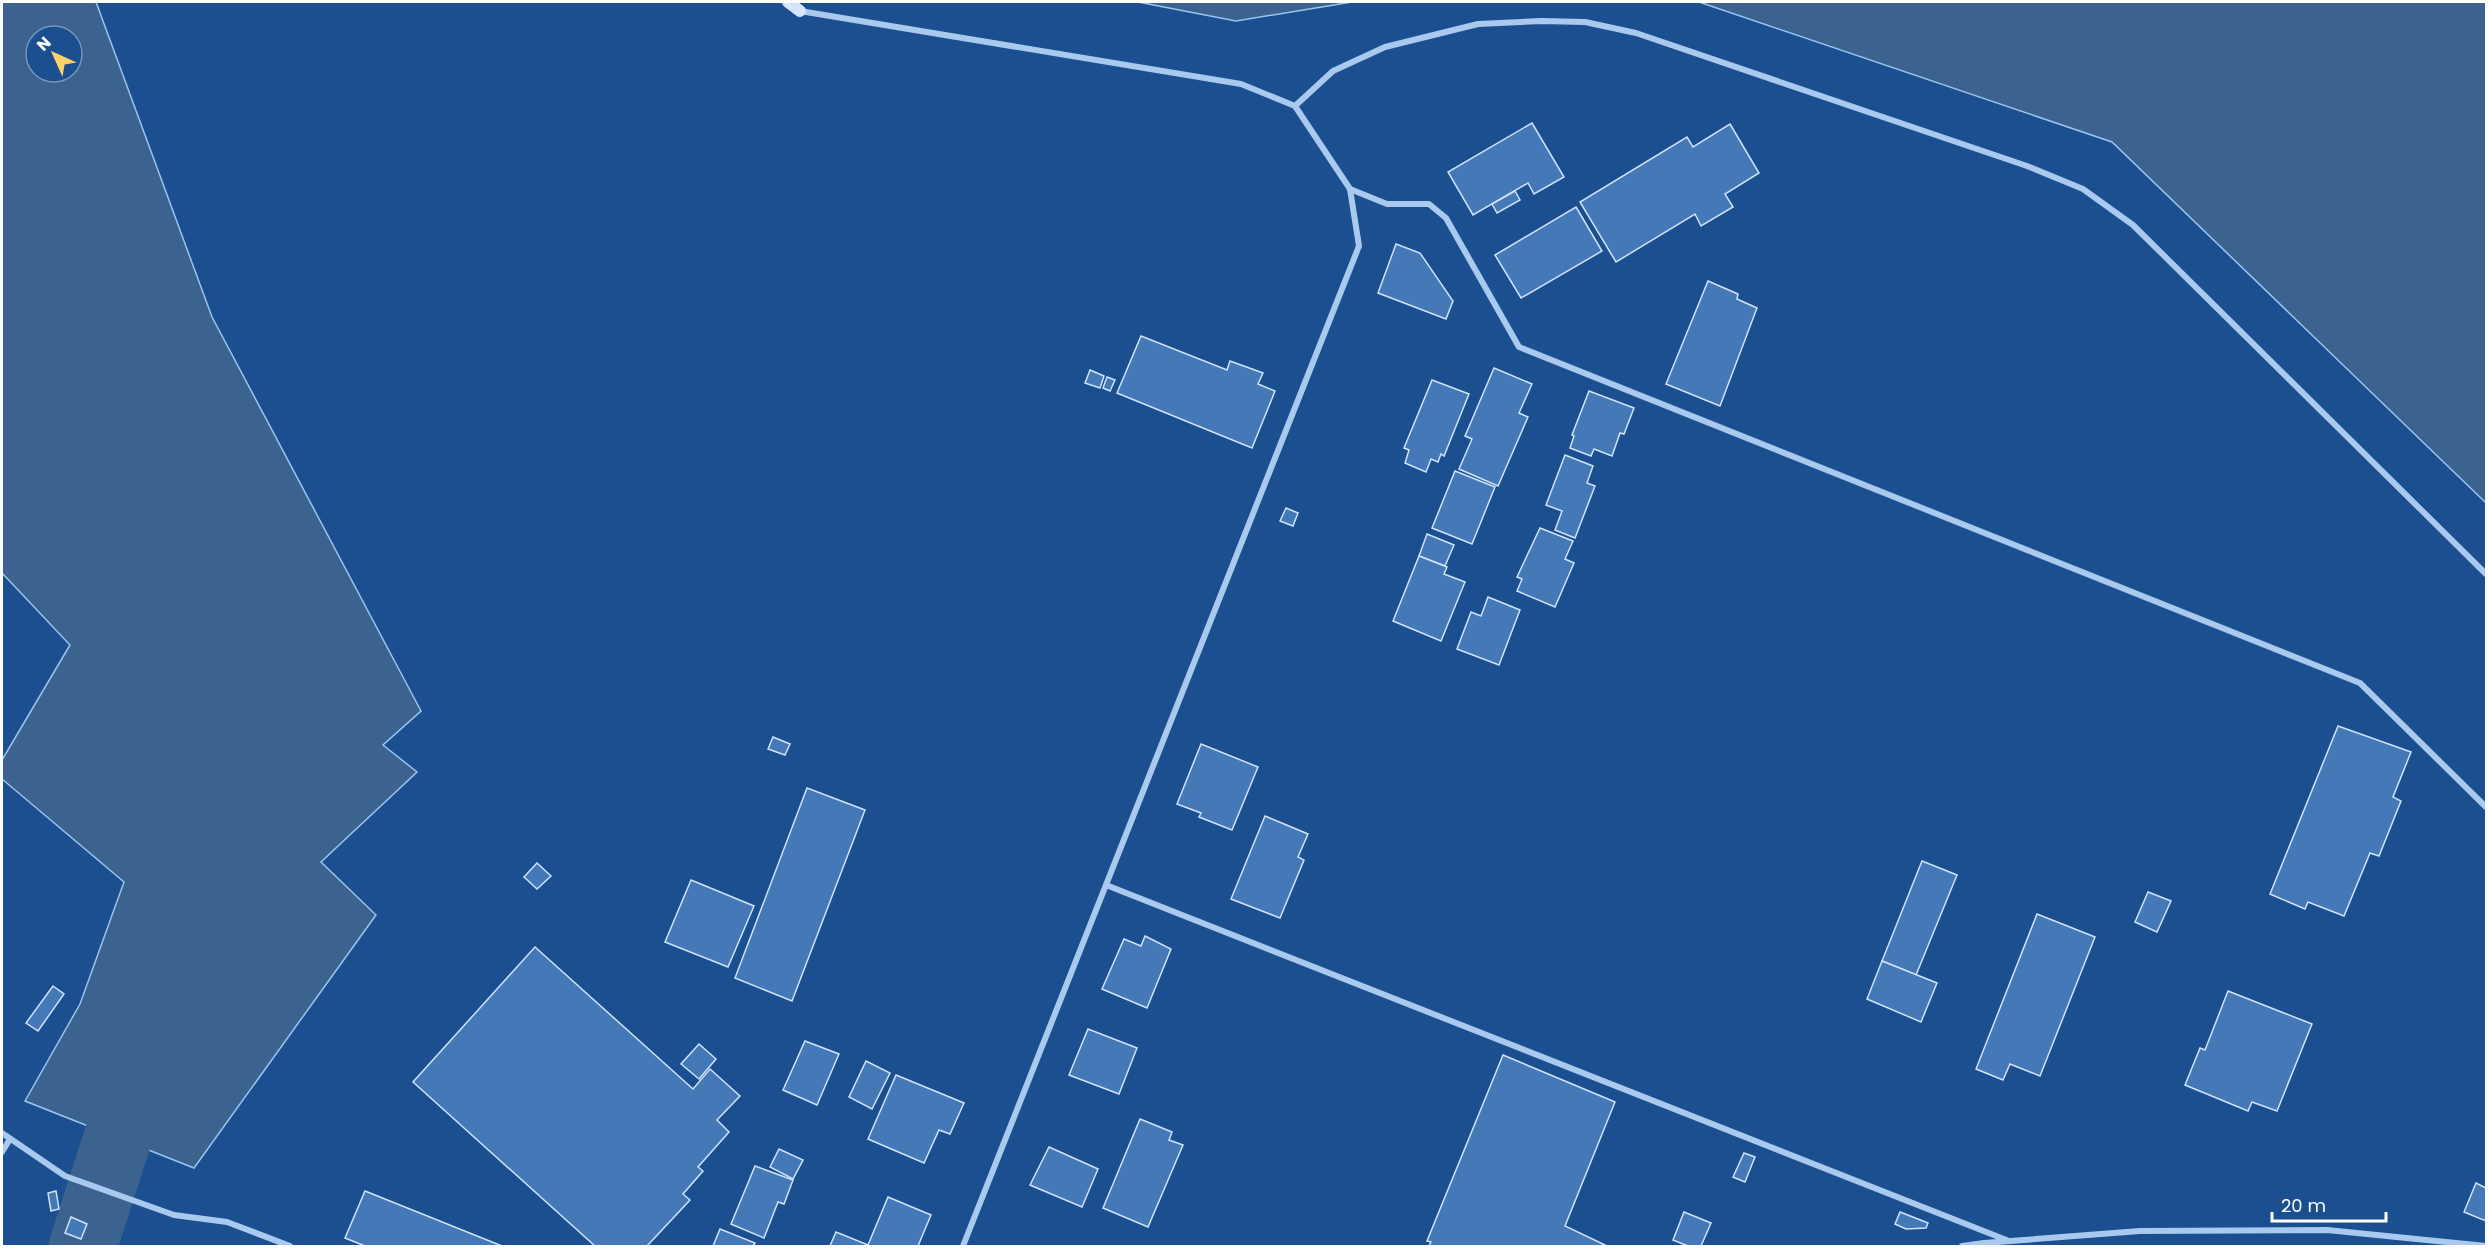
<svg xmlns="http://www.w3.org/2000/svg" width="2488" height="1248" viewBox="0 0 2488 1248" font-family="Poppins,sans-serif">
  <rect width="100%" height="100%" fill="#1b4f8f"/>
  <g fill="#3c6290" stroke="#9cc4f0" stroke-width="1.5" fill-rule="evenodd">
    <path d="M2 2H96L212 317 421 711 383 745 417 772 321 862 376 915 194 1168 25 1101 80 1004 124 882 2 779V760L70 645 2 573ZM36 36H72V72H36Z"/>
    <path d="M1138 2H1352L1236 21Z"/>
    <path d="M1699 2H2486V503L2112 142Z"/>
  </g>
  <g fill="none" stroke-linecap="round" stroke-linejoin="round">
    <path stroke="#3c6290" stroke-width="68" d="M83 1246 118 1137"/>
  </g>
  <g fill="#4478b7" stroke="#cfe3fa" stroke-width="1.5">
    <path d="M1532 123 1564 177 1534 194 1528 183 1473 215 1448 172Z"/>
    <path d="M1730 124 1759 173 1725 194 1733 207 1701 226 1695 214 1616 262 1580 202 1687 137 1693 147Z"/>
    <path d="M1515 191 1520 200 1497 213 1492 204Z"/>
    <path d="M1576 207 1602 251 1521 298 1495 255Z"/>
    <path d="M1396 244 1420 253 1453 301 1446 319 1378 293Z"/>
    <path d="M1708 281 1738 294 1737 299 1757 308 1720 406 1666 384Z"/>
    <path d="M1141 336 1227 370 1230 361 1263 373 1258 384 1275 391 1252 448 1117 393Z"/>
    <path d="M1494 368 1532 384 1519 413 1528 417 1498 486 1459 469 1472 439 1465 436Z"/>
    <path d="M1090 370 1104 376 1100 388 1085 383Z"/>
    <path d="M1107 377 1115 380 1110 391 1103 388Z"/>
    <path d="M1432 380 1469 394 1444 456 1441 454 1438 462 1431 459 1426 472 1405 463 1409 450 1404 448Z"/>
    <path d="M1589 391 1634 408 1624 434 1620 433 1612 456 1594 449 1591 456 1570 448 1574 436 1572 435Z"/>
    <path d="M1565 455 1593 466 1587 483 1595 486 1575 538 1555 530 1562 511 1546 505Z"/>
    <path d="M1455 471 1495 487 1472 544 1432 528Z"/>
    <path d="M1286 508 1298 513 1293 526 1280 521Z"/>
    <path d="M1540 528 1573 541 1565 559 1574 563 1555 607 1517 591 1522 579 1517 577Z"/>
    <path d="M1427 534 1454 545 1445 566 1419 556Z"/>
    <path d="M1419 556 1447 567 1444 574 1465 582 1441 641 1393 621Z"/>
    <path d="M1488 597 1520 610 1499 665 1457 649 1471 612 1481 616Z"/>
    <path d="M2338 726 2411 752 2393 797 2401 801 2379 856 2370 853 2344 916 2308 902 2305 909 2270 894Z"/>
    <path d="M773 737 790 744 785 755 768 749Z"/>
    <path d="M1201 744 1258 767 1232 830 1199 817 1201 813 1177 804Z"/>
    <path d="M807 788 865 810 792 1001 735 978Z"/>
    <path d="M1265 816 1308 834 1298 857 1304 860 1280 918 1231 899Z"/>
    <path d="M1922 861 1957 875 1916 975 1882 961Z"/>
    <path d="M537 863 551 876 537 889 524 877Z"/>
    <path d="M691 880 754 906 728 967 665 942Z"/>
    <path d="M2148 892 2171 901 2157 932 2135 922Z"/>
    <path d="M2037 914 2095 937 2040 1076 2010 1064 2003 1080 1976 1069Z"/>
    <path d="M1145 936 1171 949 1147 1008 1102 989 1124 939 1141 946Z"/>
    <path d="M535 947 693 1089 710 1069 740 1096 717 1120 729 1132 698 1167 703 1171 683 1194 690 1200 647 1246H595L413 1082Z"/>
    <path d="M1882 961 1937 983 1921 1022 1867 999Z"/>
    <path d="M53 986 64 994 38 1031 26 1023Z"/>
    <path d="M2228 991 2312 1024 2277 1111 2252 1102 2248 1111 2185 1085 2200 1048 2205 1050Z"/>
    <path d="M1088 1029 1137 1048 1119 1094 1069 1075Z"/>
    <path d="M805 1041 839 1054 817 1105 783 1090Z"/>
    <path d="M699 1044 716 1059 699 1079 681 1064Z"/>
    <path d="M1503 1055 1615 1102 1565 1226 1607 1246H1429L1431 1242 1427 1241Z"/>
    <path d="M866 1061 890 1073 872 1109 849 1097Z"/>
    <path d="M896 1075 964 1103 950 1134 939 1130 924 1163 868 1139Z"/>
    <path d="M1140 1119 1172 1132 1169 1140 1183 1145 1148 1227 1103 1208Z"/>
    <path d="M1049 1147 1098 1169 1082 1207 1030 1185Z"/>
    <path d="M779 1149 803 1160 793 1179 770 1167Z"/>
    <path d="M1744 1153 1755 1157 1745 1182 1733 1177Z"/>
    <path d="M755 1166 793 1180 784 1204 778 1202 764 1238 731 1224Z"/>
    <path d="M2476 1183 2486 1188V1221L2464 1212Z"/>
    <path d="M56 1191 59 1209 51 1211 48 1193Z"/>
    <path d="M365 1191 502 1246H365L345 1238Z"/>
    <path d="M888 1197 931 1215 918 1246H830L836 1232 868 1245Z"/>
    <path d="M1684 1212 1711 1223 1701 1246H1688L1673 1240Z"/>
    <path d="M1900 1212 1928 1223 1926 1228 1906 1229 1895 1224Z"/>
    <path d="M71 1217 87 1224 81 1239 65 1233Z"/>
    <path d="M720 1229 755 1243 753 1246H713Z"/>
  </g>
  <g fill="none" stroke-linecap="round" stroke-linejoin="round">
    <g stroke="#a9c9ee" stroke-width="6">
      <path d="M800 11 1241 84 1295 106 1350 189 1359 246 963 1246"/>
      <path d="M1295 106 1333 71 1385 47 1478 24 1541 21 1585 22 1636 33 2027 166 2083 189 2133 225 2486 574"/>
      <path d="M1350 189 1387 204H1429L1446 218 1519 347 2360 683 2486 807"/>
      <path d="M1106 885 2009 1241"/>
      <path d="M2 1133 65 1176 174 1215 227 1222 290 1246"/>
      <path d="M2 1152 10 1139"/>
      <path d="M1962 1246 1984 1243 2140 1231 2327 1230 2486 1246"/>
    </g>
    <path stroke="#d6e6fa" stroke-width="12" d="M788 2 800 11"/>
  </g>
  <rect width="2488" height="1248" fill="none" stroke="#ffffff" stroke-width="6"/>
  <g transform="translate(54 54) rotate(315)"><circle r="28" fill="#1b4f8f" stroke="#7695bc" stroke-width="1.5"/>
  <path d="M0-4.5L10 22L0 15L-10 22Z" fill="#ffd166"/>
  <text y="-9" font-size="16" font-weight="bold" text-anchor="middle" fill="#ffffff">N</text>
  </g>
  <path d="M2272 1212v9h114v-9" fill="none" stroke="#ffffff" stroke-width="3"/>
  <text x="2281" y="1212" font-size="18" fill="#ffffff" stroke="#1b4f8f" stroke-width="4.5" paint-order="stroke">20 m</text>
</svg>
